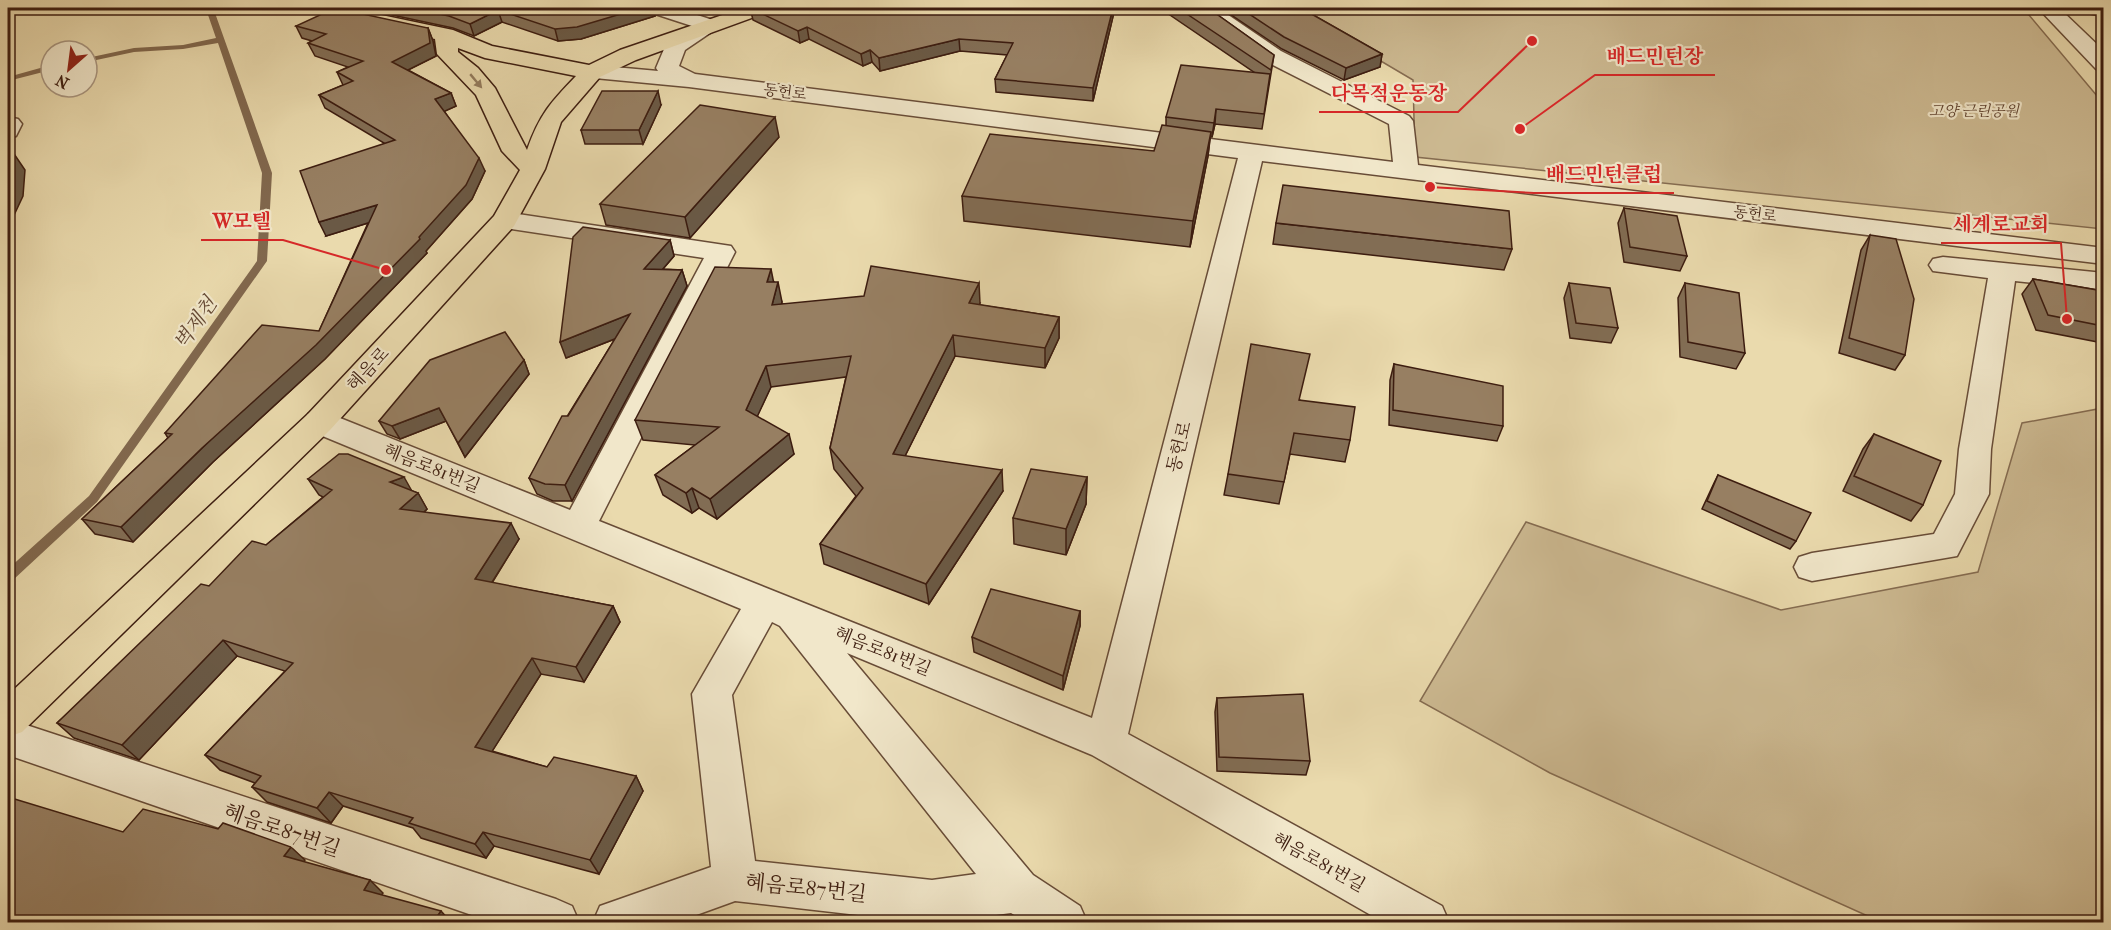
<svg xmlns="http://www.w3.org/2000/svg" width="2111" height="930" viewBox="0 0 2111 930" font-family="'IM FELL French Canon','Noto Serif KR',serif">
  <rect width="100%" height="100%" fill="#eadaad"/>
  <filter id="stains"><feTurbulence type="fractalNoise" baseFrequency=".00333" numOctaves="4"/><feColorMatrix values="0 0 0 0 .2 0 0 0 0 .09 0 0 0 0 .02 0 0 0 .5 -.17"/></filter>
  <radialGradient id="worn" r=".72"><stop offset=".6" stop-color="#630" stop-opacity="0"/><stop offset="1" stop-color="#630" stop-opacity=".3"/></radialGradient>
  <g fill="#cdba92" stroke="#856c51" stroke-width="1.5">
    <path d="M1291 8H2016L2029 15 2103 103V229L1415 157 1413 80Z"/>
    <path d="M2103 408V922H1881L1550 773 1420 701 1526 522 1781 610 1978 572 2022 423Z"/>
  </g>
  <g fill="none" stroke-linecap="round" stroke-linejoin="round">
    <g fill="#81684e" fill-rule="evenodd">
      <path d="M212 8H220L215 13 272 173 267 261 97 502 13 580 8 581V569L89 496 257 261 262 173 218 43 183 49 134 52 87 62V58L134 48 183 45 216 38 207 12Z"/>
      <path d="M51 65V70L8 81V77Z"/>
    </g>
    <defs>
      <g id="minor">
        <path d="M646 8H675L716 21 719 25 716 29 685 50 679 66 695 74 1393 162 1389 124 1265 61 1195 8H1218L1281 51 1409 116 1413 121 1418 165 2104 248V264L1262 161 1128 734 1442 906 1449 922H1383L1092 755 847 653 1033 875 1080 906 1087 922H1026L1011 913 943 922H919L735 901 677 922H593L600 906 711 867 692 694 741 609 308 430 303 422 308 414 319 411 330 414 570 510 704 258 505 228 496 226 492 220 496 214 505 212 731 246 735 252 599 521 1092 718 1238 158 689 87 584 77 581 72 584 67 592 65 658 71 656 68 667 42 692 26 649 12ZM772 622 780 626 976 874 932 880 755 861 732 695Z"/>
        <path d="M2038 8H2059L2104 51V70L2096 69Z"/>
        <path d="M2079 8H2104V16L2082 12Z"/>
        <path d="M8 117 18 119 22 124 16 136 8 138Z"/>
        <path d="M1943 257 2104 273V290L2015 281 1991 449 1989 494 1957 556 1812 581 1799 577 1794 567 1799 557 1812 553 1934 534 1955 494 1959 449 1988 278 1933 271 1929 265 1933 259Z"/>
        <path d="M8 719 556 899 572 906 579 922H492L8 755Z"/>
      </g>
      <path id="major" d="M312 8H348L453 30 492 46 589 65 620 50 743 8H771L768 12 636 60 600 77 561 122 545 169 514 226 330 430 22 732 8 737V695L308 414 494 216 520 170 502 151 476 95 437 54 435 39 315 12ZM458 48 485 58 576 76C550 103 540 114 527 150L495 88 478 68 458 52Z"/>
    </defs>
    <use href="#minor" stroke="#684c37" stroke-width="3"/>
    <use href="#major" stroke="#3d1d10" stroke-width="3"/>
    <use href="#minor" fill="#f1e7ca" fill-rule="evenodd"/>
    <use href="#major" fill="#eadaad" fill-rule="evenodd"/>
  </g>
  <g fill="#826d54" stroke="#3d1d10" stroke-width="1.5">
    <path d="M363 8H652L655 16 581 39 558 41 502 22 474 36 453 28 364 9Z"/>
    <path d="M681 8H706L694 12Z"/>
    <path d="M750 8H1115L1093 101 996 92 995 79 1007 55 960 51 880 71 872 62 863 66 809 39 800 43 753 20Z"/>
    <path d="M1151 8H1208L1274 55 1262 129 1215 124 1212 137H1210L1208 156 1190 247 964 221 962 196 1154 151 1166 126V117L1255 73 1161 9 1154 10Z"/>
    <path d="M1221 8H1301L1382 54 1380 67 1344 80 1282 49Z"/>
    <path d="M296 26 428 28 433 41 436 56 408 70 451 93 456 106 444 111 485 171 472 199 426 251 427 253 325 359 213 462 133 542 95 534 82 519 168 438 165 433 319 331 368 223 326 236 384 143 325 108 319 95 343 85 337 72 348 67 315 56 308 43 312 41 302 38Z"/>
    <path d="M661 105 643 144H585L581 130Z"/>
    <path d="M779 137 690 238 606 225 600 204Z"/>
    <path d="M1624 208 1687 256 1680 271 1624 262 1618 223Z"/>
    <path d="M1276 223 1512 249 1504 270 1273 244Z"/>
    <path d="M1870 235 1905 355 1895 370 1839 353 1861 250Z"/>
    <path d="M670 240 674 256 663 269 682 270 687 286 572 501H553L537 494 529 478 615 339 566 358Z"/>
    <path d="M2033 279 2103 291V343L2036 330 2022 294Z"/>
    <path d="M774 282 782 302 781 304 980 303 979 305 1059 317V338L1045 368 955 356 905 456 1003 491 929 604 824 564 820 544 856 496 834 469 830 448 846 377 771 387 757 416 794 454 717 519 699 508 692 513 663 495 655 475 695 445 643 440 635 420Z"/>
    <path d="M1569 283 1618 328 1611 343 1570 338 1564 298Z"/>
    <path d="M1685 283 1745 353 1736 369 1680 357 1678 298Z"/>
    <path d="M524 360 529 374 465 457 446 421 400 439 387 434 379 421Z"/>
    <path d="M1394 364 1503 426 1497 441 1389 425 1390 380Z"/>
    <path d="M1300 400 1350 440 1345 462 1290 454 1279 504 1224 495 1228 474Z"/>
    <path d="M1874 434 1923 505 1911 521 1843 491 1863 449Z"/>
    <path d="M1718 475 1796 541 1790 549 1702 509 1714 483Z"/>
    <path d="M1087 477 1086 504 1066 555 1014 544 1013 518Z"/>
    <path d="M308 479 412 491 418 493 427 509 424 512 519 539 492 583 613 606 620 622 584 682 541 674 492 751 547 767 636 776 643 791 599 874 494 846 486 858 421 838 413 828 343 806 331 823 267 802 252 787 255 783 220 770 205 755 285 671 237 656 139 760 74 738 57 723 209 586 266 545 323 497 319 495Z"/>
    <path d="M1080 611V626L1063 690 974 652 972 637Z"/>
    <path d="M1217 698 1310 761 1306 775 1217 771 1215 712Z"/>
  </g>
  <g fill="#6a5945" stroke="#3d1d10" stroke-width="1.5">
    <path d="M641 8H652L655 16 581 39 558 41 555 29Z"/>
    <path d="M693 8H706L694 12Z"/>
    <path d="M1113 8H1115L1093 101V88Z"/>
    <path d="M1154 8H1161V9L1154 10Z"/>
    <path d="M498 10 502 22 474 36 470 24Z"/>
    <path d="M807 27 809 39 800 43 798 31Z"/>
    <path d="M428 28 433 41 436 56 398 75 392 62Z"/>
    <path d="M959 39 960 51 880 71 879 58Z"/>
    <path d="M870 50 872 62 863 66 861 54Z"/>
    <path d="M1382 54 1380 67 1344 80 1346 68Z"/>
    <path d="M658 91 661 105 643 144 639 130Z"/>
    <path d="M451 93 456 106 441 113 435 99Z"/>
    <path d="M1216 109 1215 124 1212 137Z"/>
    <path d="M775 117 779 137 690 238 685 217Z"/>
    <path d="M1211 132 1208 156 1190 247 1193 221Z"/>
    <path d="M8 145 25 170 23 196 8 228Z"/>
    <path d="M479 158 485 171 472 199 426 251 427 253 325 359 213 462 133 542 121 527 419 237Z"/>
    <path d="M377 205 384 218 326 236 319 222Z"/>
    <path d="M670 240 674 256 649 285 644 269Z"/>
    <path d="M771 269 775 289 767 282Z"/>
    <path d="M682 270 687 286 572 501 565 485Z"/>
    <path d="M778 282 782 302 776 326 772 305Z"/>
    <path d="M979 283 980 303 970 324 969 303Z"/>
    <path d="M630 314 635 331 566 358 560 342Z"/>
    <path d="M1059 317V338L1045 368V348Z"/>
    <path d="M953 335 955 356 896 474 893 454Z"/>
    <path d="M524 360 529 374 465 457 458 443Z"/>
    <path d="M766 366 771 387 751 430 746 410Z"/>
    <path d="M439 408 446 421 400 439 392 426Z"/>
    <path d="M789 434 794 454 717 519 710 499Z"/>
    <path d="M1002 470 1003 491 929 604 926 584Z"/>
    <path d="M404 477 413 493 390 482Z"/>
    <path d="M1087 477 1086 504 1066 555V529Z"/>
    <path d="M692 488 699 508 692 513 686 493Z"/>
    <path d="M418 493 427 509 410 525 400 509Z"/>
    <path d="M511 523 519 539 484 595 475 579Z"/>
    <path d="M613 606 620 622 584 682 576 667Z"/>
    <path d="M1080 611V626L1063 690V676Z"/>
    <path d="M223 640 237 656 139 760 122 745Z"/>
    <path d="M532 658 541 674 486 761 475 747Z"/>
    <path d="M636 776 643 791 599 874 590 860Z"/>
    <path d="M329 792 343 806 331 823 317 808Z"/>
    <path d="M483 832 494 846 486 858 475 844Z"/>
    <path d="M291 847 305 860 298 869 284 856Z"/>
    <path d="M370 880 383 893 376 902 364 890Z"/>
    <path d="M441 911 451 922H433Z"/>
  </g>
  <g fill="#977f62" stroke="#3d1d10" stroke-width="1.5">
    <path d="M335 8 428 28 430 43 392 62 451 93 435 99 479 158 466 185 419 237 420 239 316 345 202 448 121 527 82 519 172 434 165 433 262 325 319 331 377 205 319 222 300 171 395 140 319 95 353 81 337 72 363 61 308 43 326 34 296 26Z"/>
    <path d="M409 8H641L577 27 555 29 498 10 470 24 449 16Z"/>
    <path d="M750 8H1113L1093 88 995 79 1013 43 959 39 879 58 870 50 861 54 807 27 798 31Z"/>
    <path d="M1178 8H1208L1274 55 1271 70Z"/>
    <path d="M1240 8H1301L1382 54 1346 68 1284 37Z"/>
    <path d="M1181 65 1270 74 1264 114 1216 109 1214 123 1166 117Z"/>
    <path d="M602 91H658L639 130H581Z"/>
    <path d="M700 105 775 117 685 217 600 204Z"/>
    <path d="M1162 125 1211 132 1193 221 962 196 990 134 1154 151Z"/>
    <path d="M1283 185 1509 211 1512 249 1276 223Z"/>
    <path d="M1624 208 1677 216 1687 256 1630 247Z"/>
    <path d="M583 227 670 240 644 269 682 270 565 485 545 484 529 478 562 416H568L630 314 560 342 573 237Z"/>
    <path d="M1870 235 1896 239 1914 299 1905 355 1849 338Z"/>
    <path d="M871 266 979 283 969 303 1059 317 1045 348 953 335 893 454 1002 470 926 584 820 544 863 488 830 448 851 356 766 366 746 410 789 434 710 499 692 488 686 493 655 475 719 427 635 420 715 267 771 269 767 282H778L772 305 864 296Z"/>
    <path d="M2033 279 2103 291V326L2048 315Z"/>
    <path d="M1569 283 1610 288 1618 328 1576 323Z"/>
    <path d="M1685 283 1739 293 1745 353 1688 342Z"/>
    <path d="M505 332 524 360 458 443 439 408 392 426 379 421 430 360Z"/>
    <path d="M1251 344 1310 354 1299 400 1355 407 1350 440 1294 433 1284 482 1228 474Z"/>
    <path d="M1394 364 1503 386V426L1393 410Z"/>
    <path d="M1874 434 1941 461 1923 505 1854 476Z"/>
    <path d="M339 454H348L404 477 390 482 418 493 400 509 511 523 475 579 613 606 576 667 532 658 475 747 547 767 554 757 636 776 590 860 483 832 475 844 409 823 413 818 329 792 317 808 252 787 261 776 205 755 293 663 223 640 122 745 57 723 201 584 209 586 252 541 266 545 332 490 308 479Z"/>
    <path d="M1031 469 1087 477 1066 529 1013 518Z"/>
    <path d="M1718 475 1811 513 1796 541 1707 501Z"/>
    <path d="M991 589 1080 611 1063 676 972 637Z"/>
    <path d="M1303 694 1310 761 1219 757 1217 698Z"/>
    <path d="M8 797 123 832 143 809 218 829 223 823 291 847 284 856 370 880 364 890 441 911 433 922H8Z"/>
  </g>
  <defs><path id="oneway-solid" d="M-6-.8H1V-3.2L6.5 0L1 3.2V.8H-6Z" transform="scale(1.5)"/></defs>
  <use fill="#947c5e" href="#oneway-solid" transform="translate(476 81) rotate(50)"/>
  <g text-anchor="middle" stroke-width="4.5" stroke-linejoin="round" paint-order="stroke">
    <g font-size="15" fill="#3d1d10" stroke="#f1e7ca">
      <text transform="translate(785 92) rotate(7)" y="5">동헌로</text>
      <text transform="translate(1755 214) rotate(7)" y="5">동헌로</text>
    </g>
    <g font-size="15" font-style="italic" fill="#614430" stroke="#f1e7ca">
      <text x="1974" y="116">고양 근린공원</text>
    </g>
    <g font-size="18" fill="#3d1d10" stroke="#f1e7ca">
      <text transform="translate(368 369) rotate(-47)" y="6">혜음로</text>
      <text transform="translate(1179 447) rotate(-76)" y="6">동헌로</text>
      <text transform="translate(432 468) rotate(22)" y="6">혜음로81번길</text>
      <text transform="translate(883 651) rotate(22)" y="6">혜음로81번길</text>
      <text transform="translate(1319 862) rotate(29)" y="6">혜음로81번길</text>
    </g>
    <g font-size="20" font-style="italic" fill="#654934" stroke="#f1e7ca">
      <text transform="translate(195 323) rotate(-55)" y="7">벽제천</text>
    </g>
    <g font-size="21" fill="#3d1d10" stroke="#f1e7ca">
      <text transform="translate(282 830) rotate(19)" y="7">혜음로87번길</text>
      <text transform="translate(806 888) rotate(6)" y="7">혜음로87번길</text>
    </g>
  </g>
  <path fill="none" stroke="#d62828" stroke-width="2" d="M1520 129L1595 75H1715M1532 41L1458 112H1319M1430 187L1534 193H1674M386 270L283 240H201M2067 319L2061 243H1941"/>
  <g fill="#d62828" stroke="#f1e7ca" stroke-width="2">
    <circle cx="1520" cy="129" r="6"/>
    <circle cx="1532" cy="41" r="6"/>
    <circle cx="1430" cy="187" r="6"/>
    <circle cx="386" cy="270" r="6"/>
    <circle cx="2067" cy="319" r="6"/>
  </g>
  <g font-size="20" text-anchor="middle" font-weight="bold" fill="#d62828" stroke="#f1e7ca" stroke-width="4.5" stroke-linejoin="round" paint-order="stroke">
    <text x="1655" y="63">배드민턴장</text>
    <text x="1389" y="100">다목적운동장</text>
    <text x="1604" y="181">배드민턴클럽</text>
    <text x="242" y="228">W모텔</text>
    <text x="2001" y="231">세계로교회</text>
  </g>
  <rect width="2111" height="930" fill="none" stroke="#eadaad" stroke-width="30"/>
  <rect x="9" y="9" width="2093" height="912" fill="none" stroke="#3d1d10" stroke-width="3"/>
  <rect x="15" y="15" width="2081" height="900" fill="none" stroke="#3d1d10" stroke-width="1.5"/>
  <g transform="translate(69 69) rotate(208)"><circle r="28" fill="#f1e7ca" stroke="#a99680" stroke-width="1.5"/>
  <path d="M0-4.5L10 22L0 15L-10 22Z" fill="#8f2418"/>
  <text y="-9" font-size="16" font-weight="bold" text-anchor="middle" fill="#3d1d10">N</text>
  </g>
  <rect width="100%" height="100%" filter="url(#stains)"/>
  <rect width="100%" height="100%" fill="url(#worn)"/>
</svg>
